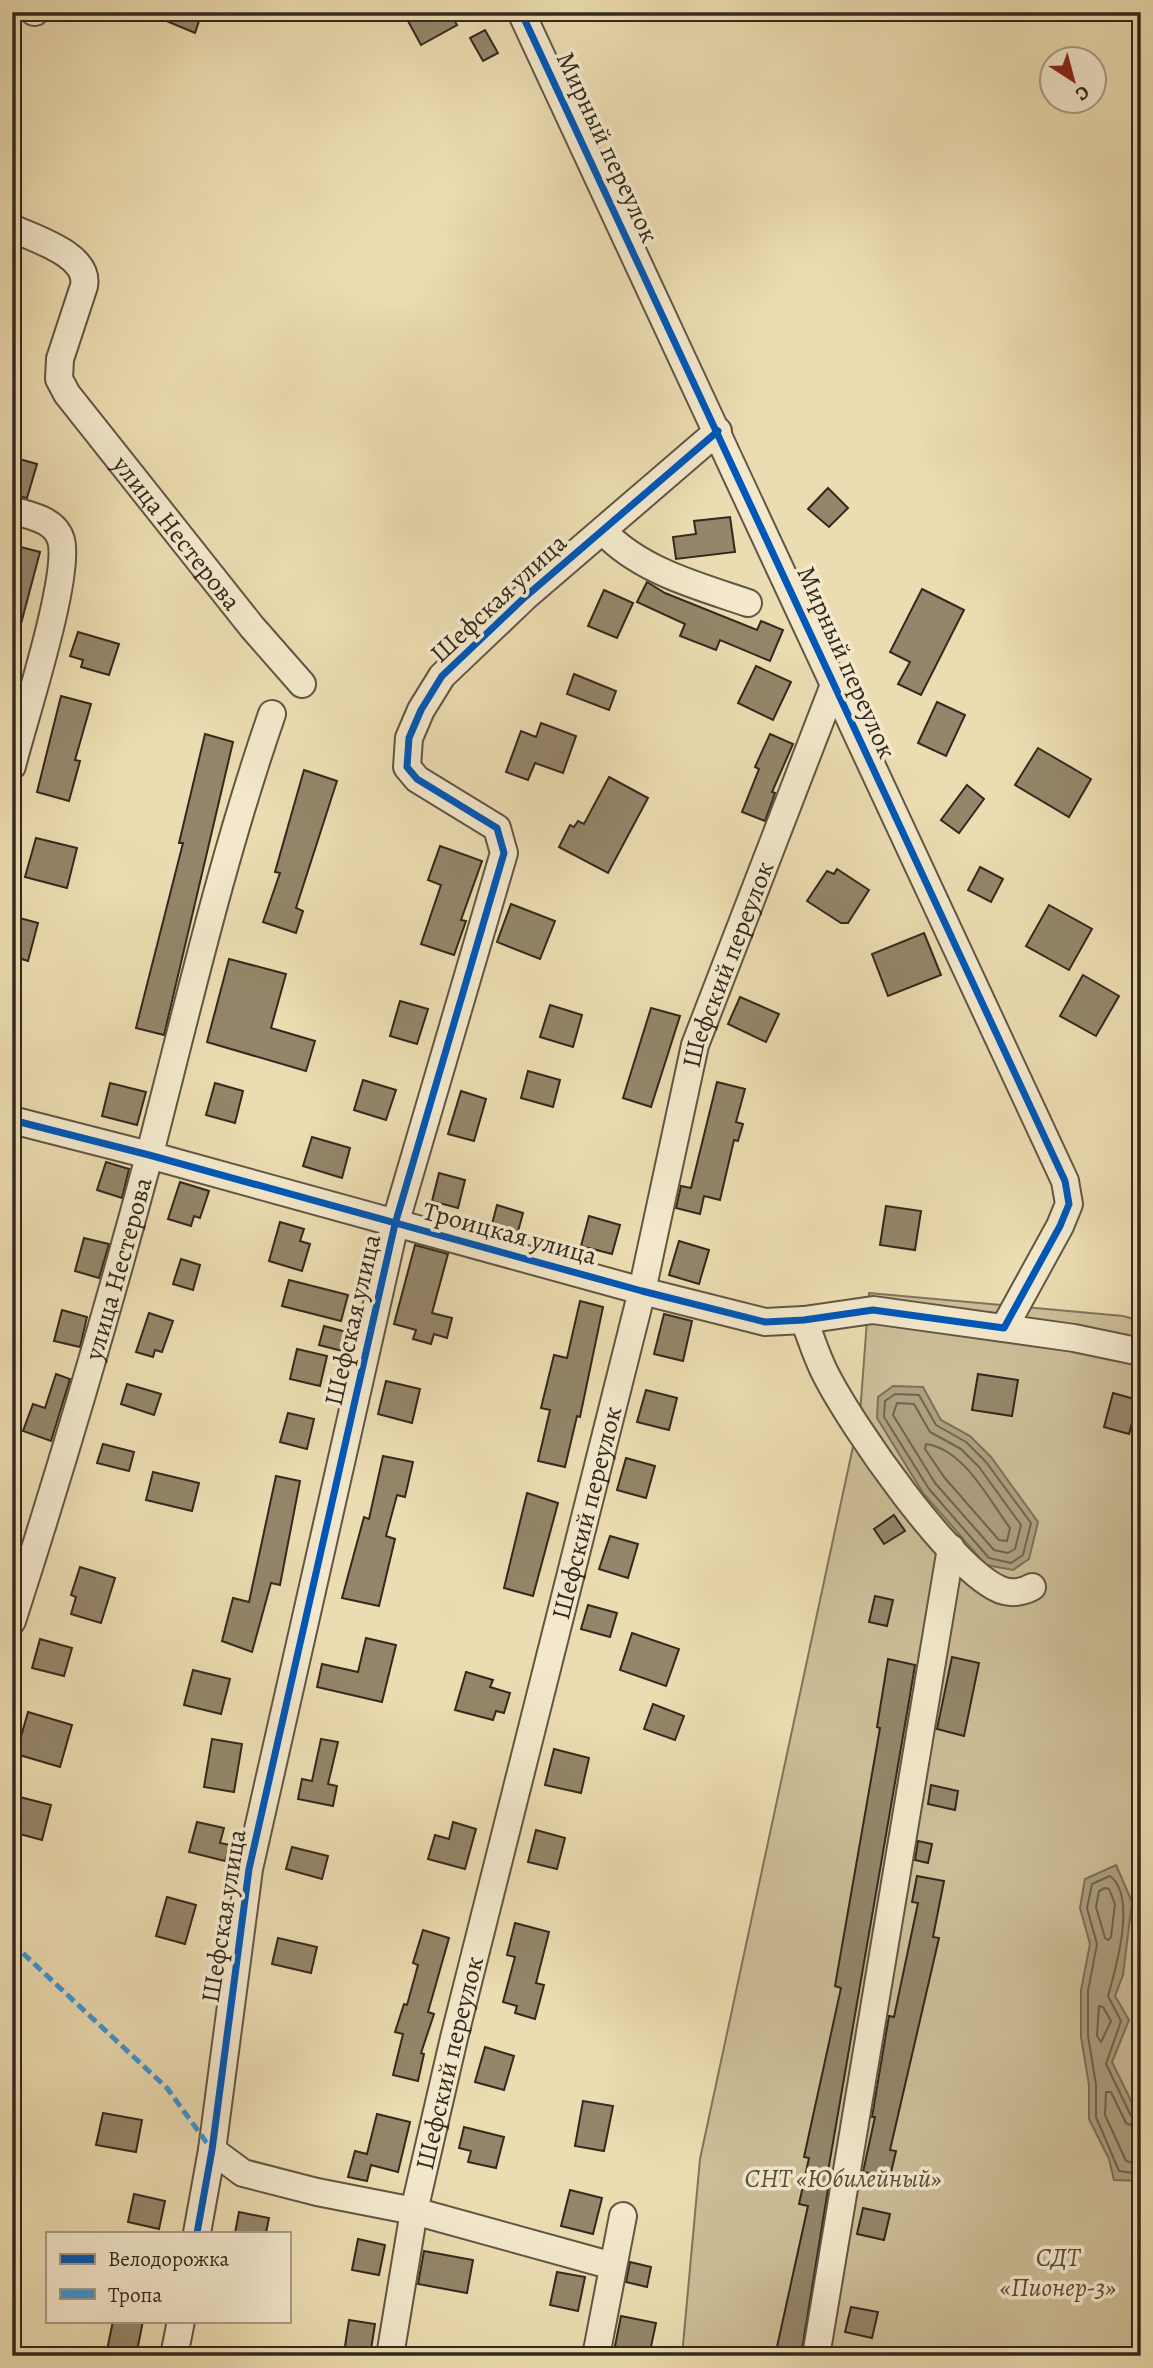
<svg xmlns="http://www.w3.org/2000/svg" width="1153" height="2368" viewBox="0 0 1153 2368" font-family="Alegreya,serif">
  <rect width="100%" height="100%" fill="#ecdcb1"/>
  <filter id="stains"><feTurbulence type="fractalNoise" baseFrequency=".00286" numOctaves="4"/><feColorMatrix values="0 0 0 0 .2 0 0 0 0 .09 0 0 0 0 .02 0 0 0 .5 -.17"/></filter>
  <radialGradient id="worn" r=".72"><stop offset=".6" stop-color="#630" stop-opacity="0"/><stop offset="1" stop-color="#630" stop-opacity=".3"/></radialGradient>
  <path fill="#cdbe98" stroke="#80745b" stroke-width="2" d="M869 1293 1123 1316 1141 1321V2356H682L700 2159 860 1414Z"/>
  <g fill="#ad9f7f" stroke="#7d7058" stroke-width="2">
    <path d="M893 1386 923 1387 941 1420 970 1436 991 1457 1038 1522 1029 1559 1013 1570 986 1565 923 1493 877 1418 878 1397Z"/>
    <path d="M1116 1865 1132 1902 1123 1975 1115 1996 1129 2020 1112 2062 1141 2121V2181L1114 2180 1109 2159 1089 2119V2085L1081 2037V1990L1090 1944 1080 1908 1085 1879Z"/>
  </g>
  <g fill="none" stroke-linecap="round" stroke-linejoin="round">
    <g stroke="#70644e" stroke-width="2">
      <path d="M895 1394 919 1395 936 1425 966 1442 986 1462 1031 1523 1023 1555 1011 1563 989 1558 929 1489 884 1417 885 1401Z"/>
      <path d="M897 1403 914 1404 930 1432 961 1449 979 1467 1021 1525 1015 1549 1008 1553 994 1550 935 1483 893 1415Z"/>
      <path d="M926 1444C964 1449 989 1500 1010 1528L1007 1541 999 1540 944 1477 925 1449Z"/>
      <path d="M1105 1888 1109 1889 1115 1904 1111 1937 1108 1940 1105 1938 1096 1907 1099 1891Z"/>
      <path d="M1099 2006 1103 2007 1111 2021 1101 2042 1097 2036Z"/>
      <path d="M1141 2120 1131 2116 1106 2064 1121 2021 1108 1996C1116 1968 1137 1896 1110 1876L1092 1884 1087 1908 1097 1944 1088 1991V2036L1096 2085V2117L1119 2171 1141 2174"/>
      <path d="M1141 2129 1126 2123 1111 2092H1106L1105 2115 1126 2161 1141 2165"/>
    </g>
  </g>
  <g fill="#94866a" stroke="#34291e" stroke-width="2">
    <path d="M145 12H202L195 33Z"/>
    <path d="M403 12H450L457 25 421 45Z"/>
    <path d="M485 30 498 53 483 61 470 38Z"/>
    <path d="M12 457 37 464 27 498 12 495Z"/>
    <path d="M828 488 848 508 829 527 808 509Z"/>
    <path d="M730 517 735 552 676 559 673 537 696 534 694 521Z"/>
    <path d="M17 546 40 552 18 635 12 634V562Z"/>
    <path d="M647 582 665 593 757 630 761 621 783 630 770 661 720 640 716 650 680 636 685 624 637 602Z"/>
    <path d="M922 589 964 610 921 695 898 684 910 662 890 652Z"/>
    <path d="M604 590 633 603 617 638 588 626Z"/>
    <path d="M78 632 119 644 109 675 81 667 83 660 70 656Z"/>
    <path d="M756 666 791 682 773 720 738 703Z"/>
    <path d="M574 674 616 691 609 710 567 694Z"/>
    <path d="M61 696 91 704 75 760 80 761 69 801 37 792Z"/>
    <path d="M937 702 965 715 946 756 918 743Z"/>
    <path d="M541 723 576 736 563 773 535 763 528 780 506 772 521 731 536 737Z"/>
    <path d="M205 734 233 742 164 1035 136 1028 183 843H179Z"/>
    <path d="M770 734 793 744 772 792 775 793 765 821 742 812 759 769 755 767Z"/>
    <path d="M1038 748 1091 779 1069 817 1015 785Z"/>
    <path d="M304 770 337 781 296 908 303 911 296 933 263 922 280 873 275 872Z"/>
    <path d="M609 777 648 798 608 873 559 847 570 825 574 827 578 821 584 824Z"/>
    <path d="M967 785 984 799 959 833 941 820Z"/>
    <path d="M36 838 77 848 67 888 25 877Z"/>
    <path d="M440 846 482 861 461 920 466 921 454 955 421 944 441 885 428 880Z"/>
    <path d="M980 867 1003 879 991 902 968 890Z"/>
    <path d="M837 869 869 890 848 923H841L807 901 827 871 834 874Z"/>
    <path d="M511 904 555 921 540 959 497 942Z"/>
    <path d="M1049 905 1092 929 1069 970 1026 946Z"/>
    <path d="M12 916 38 923 28 961 12 956Z"/>
    <path d="M924 933 941 975 888 996 872 954Z"/>
    <path d="M229 959 286 974 271 1028 315 1041 306 1071 207 1042Z"/>
    <path d="M1083 975 1119 996 1096 1036 1060 1016Z"/>
    <path d="M740 997 779 1014 766 1042 728 1024Z"/>
    <path d="M400 1001 428 1009 417 1044 390 1036Z"/>
    <path d="M550 1005 582 1015 573 1047 540 1037Z"/>
    <path d="M651 1008 680 1016 651 1107 623 1098Z"/>
    <path d="M528 1071 560 1080 553 1107 521 1098Z"/>
    <path d="M363 1080 396 1090 386 1120 354 1110Z"/>
    <path d="M717 1082 745 1089 736 1122 743 1124 738 1141 734 1140 720 1200 704 1196 700 1214 676 1208 681 1186 691 1188Z"/>
    <path d="M110 1083 146 1092 137 1125 102 1116Z"/>
    <path d="M215 1083 243 1091 235 1123 206 1115Z"/>
    <path d="M461 1091 486 1099 474 1141 448 1134Z"/>
    <path d="M312 1137 350 1148 342 1178 303 1166Z"/>
    <path d="M106 1162 129 1169 122 1198 97 1190Z"/>
    <path d="M439 1173 465 1180 458 1208 432 1201Z"/>
    <path d="M180 1182 209 1191 200 1218 194 1216 191 1226 168 1219Z"/>
    <path d="M497 1205 523 1213 517 1235 491 1228Z"/>
    <path d="M886 1206 921 1211 915 1250 880 1245Z"/>
    <path d="M589 1216 620 1225 612 1254 581 1246Z"/>
    <path d="M280 1222 304 1229 300 1241 310 1244 302 1271 269 1261Z"/>
    <path d="M84 1238 109 1244 99 1278 75 1271Z"/>
    <path d="M679 1241 709 1250 699 1284 669 1275Z"/>
    <path d="M415 1245 448 1254 432 1313 452 1318 447 1338 434 1334 431 1344 413 1339 416 1330 394 1324Z"/>
    <path d="M181 1259 200 1265 193 1290 173 1284Z"/>
    <path d="M289 1280 348 1295 341 1321 282 1306Z"/>
    <path d="M580 1301 603 1307 580 1417 577 1416 565 1467 538 1461 550 1410 541 1408 554 1355 567 1358Z"/>
    <path d="M62 1310 87 1317 80 1347 54 1341Z"/>
    <path d="M149 1313 173 1321 162 1352 155 1350 153 1357 136 1352Z"/>
    <path d="M664 1314 692 1321 683 1361 654 1354Z"/>
    <path d="M324 1326 354 1334 350 1353 319 1345Z"/>
    <path d="M297 1349 327 1356 320 1386 290 1379Z"/>
    <path d="M56 1374 70 1379 51 1441 23 1431 33 1404 45 1408Z"/>
    <path d="M978 1374 1018 1380 1012 1416 972 1410Z"/>
    <path d="M386 1381 420 1389 412 1423 378 1414Z"/>
    <path d="M127 1384 161 1394 154 1415 121 1404Z"/>
    <path d="M646 1390 677 1398 669 1430 637 1422Z"/>
    <path d="M1113 1393 1138 1400 1129 1434 1104 1427Z"/>
    <path d="M288 1413 314 1419 307 1449 280 1442Z"/>
    <path d="M103 1444 134 1452 129 1471 97 1463Z"/>
    <path d="M383 1456 413 1462 405 1497 397 1495 386 1536 395 1539 379 1606 342 1598 364 1517 369 1519Z"/>
    <path d="M626 1458 655 1466 646 1498 617 1490Z"/>
    <path d="M153 1472 199 1483 192 1511 146 1500Z"/>
    <path d="M276 1476 300 1481 280 1585 271 1583 252 1652 222 1641 233 1598 249 1602Z"/>
    <path d="M527 1493 558 1503 533 1596 504 1588Z"/>
    <path d="M894 1515 905 1531 884 1544 874 1529Z"/>
    <path d="M610 1536 638 1544 628 1578 599 1569Z"/>
    <path d="M80 1567 115 1578 101 1623 71 1614 76 1597 71 1595Z"/>
    <path d="M875 1596 893 1600 887 1626 869 1622Z"/>
    <path d="M588 1605 617 1613 610 1637 581 1629Z"/>
    <path d="M632 1633 679 1649 666 1686 620 1670Z"/>
    <path d="M366 1638 396 1645 382 1702 317 1687 322 1664 358 1672Z"/>
    <path d="M40 1639 72 1648 64 1676 32 1668Z"/>
    <path d="M952 1657 979 1663 964 1736 937 1729Z"/>
    <path d="M888 1659 915 1665 908 1707 826 2183H829L801 2356H775L808 2206 799 2204 809 2158 804 2157 841 1988 835 1986 880 1728 877 1727Z"/>
    <path d="M193 1670 230 1679 221 1714 184 1705Z"/>
    <path d="M466 1672 493 1680 490 1687 510 1693 504 1713 496 1711 493 1720 455 1710Z"/>
    <path d="M653 1704 684 1716 675 1740 644 1729Z"/>
    <path d="M28 1712 72 1725 60 1767 16 1754Z"/>
    <path d="M212 1739 242 1744 234 1792 204 1787Z"/>
    <path d="M321 1739 338 1742 328 1784 337 1786 333 1806 298 1799 302 1779 312 1781Z"/>
    <path d="M554 1749 589 1758 581 1793 545 1785Z"/>
    <path d="M931 1785 958 1791 955 1810 928 1804Z"/>
    <path d="M12 1795 51 1805 42 1840 12 1832Z"/>
    <path d="M197 1822 224 1828 220 1843 230 1845 225 1861 189 1852Z"/>
    <path d="M453 1822 476 1829 465 1869 428 1859 435 1835 449 1839Z"/>
    <path d="M536 1830 565 1838 557 1869 528 1862Z"/>
    <path d="M918 1841 932 1844 928 1863 915 1860Z"/>
    <path d="M292 1847 328 1856 322 1879 286 1869Z"/>
    <path d="M917 1876 944 1881 933 1937 939 1938 890 2150 896 2151 890 2177 863 2172 875 2117H872L889 2016 894 2017 918 1903 912 1902Z"/>
    <path d="M167 1897 196 1905 185 1944 156 1936Z"/>
    <path d="M515 1923 549 1932 536 1983 544 1985 535 2019 515 2013 517 2006 503 2002 515 1957 507 1955Z"/>
    <path d="M423 1930 449 1938 428 2012 434 2014 421 2053 424 2054 418 2081 393 2075 403 2034 395 2032 404 2004 407 2005 418 1965 413 1963Z"/>
    <path d="M278 1938 317 1947 311 1973 272 1964Z"/>
    <path d="M485 2047 514 2056 504 2090 475 2082Z"/>
    <path d="M583 2101 613 2106 604 2151 575 2146Z"/>
    <path d="M103 2113 142 2120 136 2152 96 2145Z"/>
    <path d="M377 2114 410 2122 398 2172 371 2165 367 2181 348 2177 355 2151 367 2154Z"/>
    <path d="M464 2127 504 2137 496 2168 468 2162 471 2151 459 2148Z"/>
    <path d="M570 2190 602 2198 593 2234 561 2226Z"/>
    <path d="M134 2194 165 2201 159 2229 128 2222Z"/>
    <path d="M863 2208 890 2214 884 2240 857 2234Z"/>
    <path d="M239 2212 269 2218 266 2233H235Z"/>
    <path d="M358 2239 385 2245 379 2275 352 2270Z"/>
    <path d="M424 2251 473 2260 467 2293 418 2284Z"/>
    <path d="M630 2262 651 2267 647 2287 626 2282Z"/>
    <path d="M557 2272 585 2277 578 2311 550 2305Z"/>
    <path d="M851 2307 878 2312 872 2338 845 2332Z"/>
    <path d="M621 2316 656 2323 649 2356H613Z"/>
    <path d="M349 2320 375 2324 370 2356 344 2353Z"/>
    <path d="M113 2321H143L136 2356 107 2350Z"/>
  </g>
  <g fill="none" stroke-linecap="round" stroke-linejoin="round">
    <defs>
      <g id="minor">
        <path d="M34 12H35"/>
        <path d="M521 12 1065 1181 1069 1204 1060 1226 1004 1328"/>
        <path id="s1" d="M12 228C35 239 90 255 84 286L60 359 59 379 67 394 252 627 302 684"/>
        <path d="M12 510C30 516 55 519 61 540 71 576 23 722 12 766"/>
        <path d="M603 531C640 571 698 586 748 603"/>
        <path d="M12 1120 149 1155 642 1291 765 1322 804 1320 873 1310 1074 1338 1141 1352"/>
        <path d="M804 1320C811 1338 817 1358 826 1375 852 1426 951 1570 1001 1590 1011 1594 1023 1592 1032 1587"/>
        <path id="s2" d="M12 1621C62 1466 108 1310 150 1153 188 1006 222 858 272 714"/>
        <path d="M212 2150 243 2173 317 2192 414 2211 613 2266"/>
        <path d="M197 2233 212 2150 249 1869 395 1224 504 853 497 828 417 779 407 767 409 738 421 710 442 676 525 597 718 431"/>
        <path d="M174 2356 181 2321"/>
        <path id="s3" d="M390 2356 414 2211 454 2038 642 1291 695 1045 834 685"/>
        <path d="M596 2356 623 2216"/>
        <path d="M816 2356 951 1548"/>
      </g>
    </defs>
    <use href="#minor" stroke="#625643" stroke-width="30"/>
    <use href="#minor" stroke="#f3e8cc" stroke-width="26"/>
    <path stroke="#3d96d5" stroke-width="5" stroke-dasharray="10 5" stroke-linecap="butt" d="M12 1943 167 2088 212 2150"/>
    <defs>
      <g id="cycleway">
        <path d="M12 1120 149 1155 642 1291 765 1322 804 1320 873 1310 1004 1328 1060 1226 1069 1204 1065 1181 521 12"/>
        <path d="M197 2233 212 2150 249 1869 395 1224 504 853 497 828 417 779 407 767 409 738 421 710 442 676 525 597 718 431"/>
      </g>
    </defs>
    <use href="#cycleway" stroke="#f3e8cc" stroke-width="11"/>
    <use href="#cycleway" stroke="#0057b8" stroke-width="7"/>
  </g>
  <g text-anchor="middle" stroke-width="7" stroke-linejoin="round" paint-order="stroke">
    <g font-size="26" fill="#34291e" stroke="#f3e8cc">
      <text transform="translate(608 147) rotate(65)" y="9">Мирный переулок</text>
      <text dy="9" stroke="none"><textPath href="#s1" startOffset="390">улица Нестерова</textPath></text>
      <text transform="translate(498 598) rotate(-43)" y="9">Шефская улица</text>
      <text transform="translate(847 662) rotate(66)" y="9">Мирный переулок</text>
      <text dy="9" stroke="none"><textPath href="#s3" startOffset="1433">Шефский переулок</textPath></text>
      <text transform="translate(510 1233) rotate(15)" y="9">Троицкая улица</text>
      <text dy="9" stroke="none"><textPath href="#s2" startOffset="368">улица Нестерова</textPath></text>
      <text transform="translate(352 1320) rotate(-77)" y="9">Шефская улица</text>
      <text dy="9" stroke="none"><textPath href="#s3" startOffset="866">Шефский переулок</textPath></text>
      <text transform="translate(223 1916) rotate(-81)" y="9">Шефская улица</text>
      <text dy="9" stroke="none"><textPath href="#s3" startOffset="299">Шефский переулок</textPath></text>
    </g>
    <g font-size="26" font-style="italic" fill="#5a4e3c" stroke="#f3e8cc">
      <text x="843" y="2187">СНТ «Юбилейный»</text>
      <text x="1058" y="2266">СДТ<tspan x="1058" dy="30">«Пионер-3»</tspan></text>
    </g>
  </g>
  <rect width="1153" height="2368" fill="none" stroke="#ecdcb1" stroke-width="42"/>
  <rect x="14" y="14" width="1125" height="2340" fill="none" stroke="#34291e" stroke-width="3.5"/>
  <rect x="21" y="21" width="1111" height="2326" fill="none" stroke="#34291e" stroke-width="2"/>
  <rect x="46" y="2232" width="245" height="91" fill="#f3e8cc" stroke="#a79c86" stroke-width="2"/>
  <rect x="60" y="2254" width="35" height="10" fill="#0057b8" stroke="#a79c86" stroke-width="2"/>
  <text x="108" y="2266" font-size="21" fill="#34291e">Велодорожка</text>
  <rect x="60" y="2289" width="35" height="10" fill="#3d96d5" stroke="#a79c86" stroke-width="2"/>
  <text x="108" y="2302" font-size="21" fill="#34291e">Тропа</text>
  <g transform="translate(1073 80) rotate(144)"><circle r="33" fill="#f3e8cc" stroke="#a79c86" stroke-width="2"/>
  <path d="M0-5L12 26L0 18L-12 26Z" fill="#8f2418"/>
  <text y="-10" font-size="19" font-weight="bold" text-anchor="middle" fill="#34291e">С</text>
  </g>
  <rect width="100%" height="100%" filter="url(#stains)"/>
  <rect width="100%" height="100%" fill="url(#worn)"/>
</svg>
